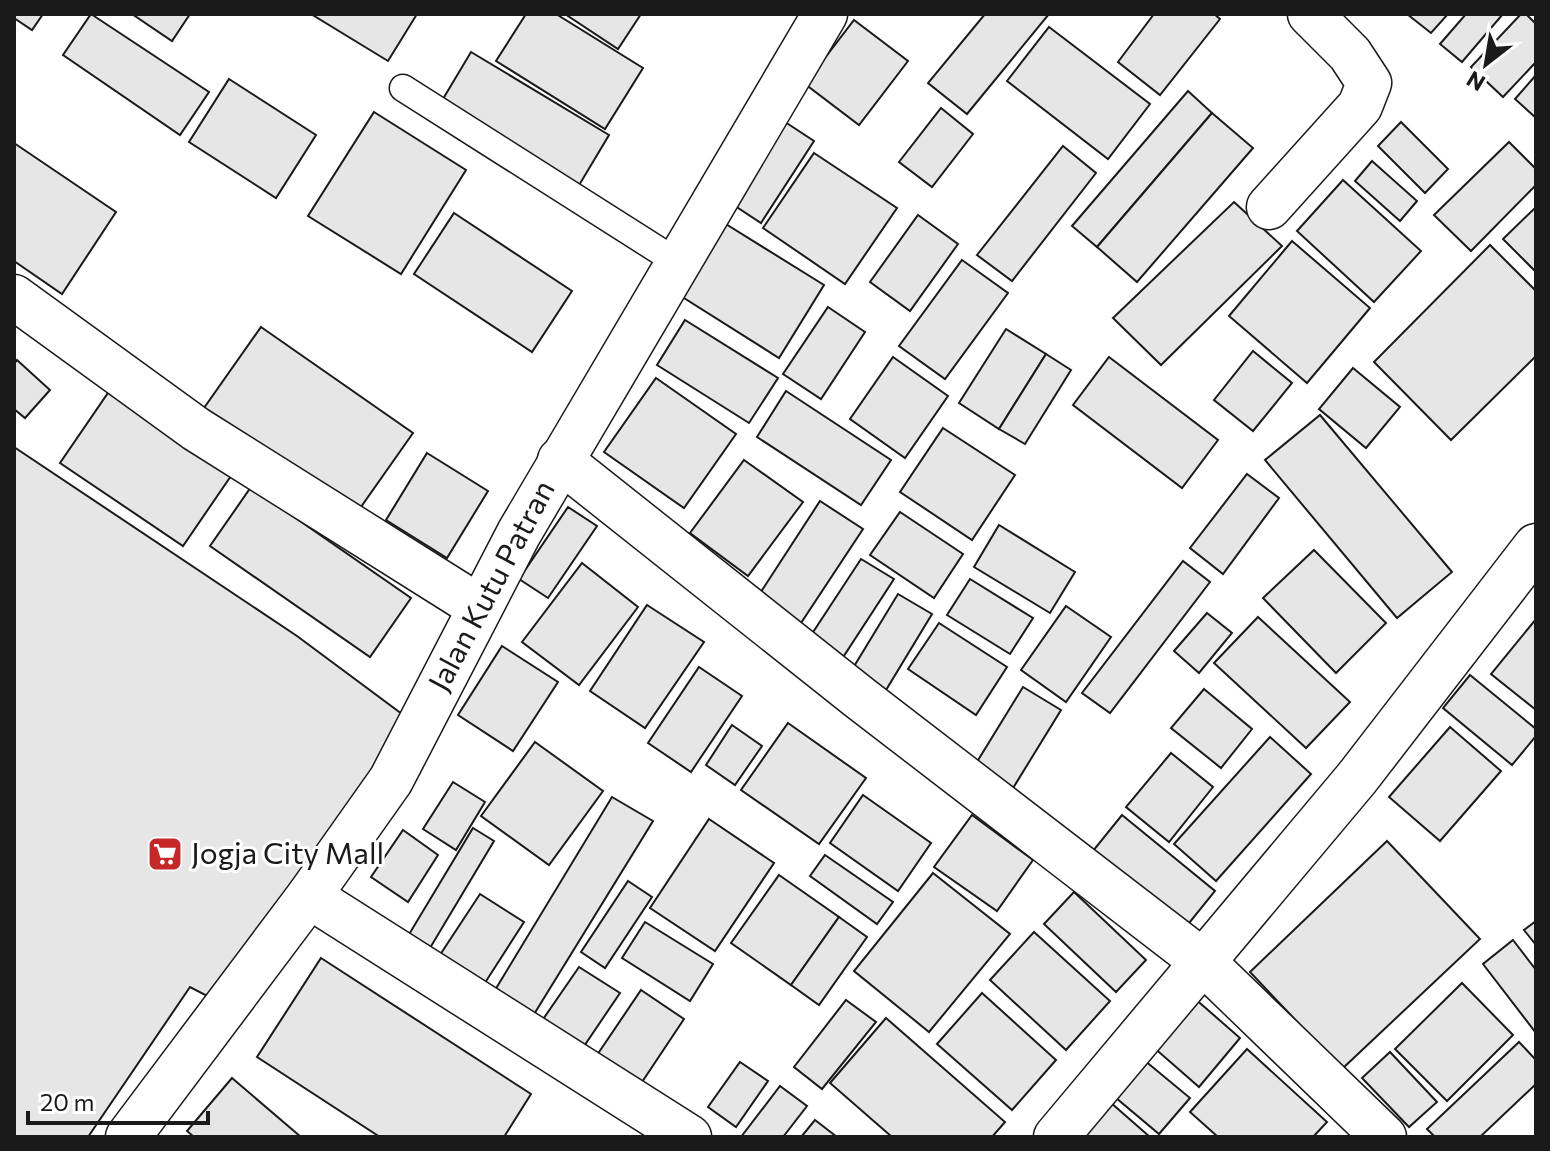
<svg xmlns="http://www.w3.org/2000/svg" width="1550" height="1151" viewBox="0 0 1550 1151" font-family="Commissioner,sans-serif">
  <rect width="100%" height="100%" fill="#fff"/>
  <g fill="#e6e6e6" stroke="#1a1a1a" stroke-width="2">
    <path d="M14 14H43L32 30 14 18Z"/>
    <path d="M91 14 209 92 180 135 63 55Z"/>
    <path d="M132 14H190L172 41Z"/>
    <path d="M311 14H417L388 61Z"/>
    <path d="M526 14H556L643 68 605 129 496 61Z"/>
    <path d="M565 14H641L618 49Z"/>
    <path d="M985 14H1049L967 114 928 83Z"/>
    <path d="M1154 14H1214L1220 19 1160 95 1118 62Z"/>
    <path d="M1407 14H1448L1431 33Z"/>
    <path d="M1466 14H1503L1462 62 1440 44Z"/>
    <path d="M1521 14H1526L1536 24V62L1503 97 1471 67Z"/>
    <path d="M854 20 908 61 859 125 805 84Z"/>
    <path d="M1049 27 1150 104 1108 159 1007 81Z"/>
    <path d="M471 52 609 135 578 187 440 104Z"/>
    <path d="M1536 75V118L1515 99Z"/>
    <path d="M229 79 316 135 276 198 189 142Z"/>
    <path d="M1188 91 1212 113 1097 247 1072 226Z"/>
    <path d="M941 108 973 134 932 187 899 162Z"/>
    <path d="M374 112 466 170 401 274 308 216Z"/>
    <path d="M1212 113 1253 148 1137 282 1097 247Z"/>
    <path d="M776 116 814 141 761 223 723 198Z"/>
    <path d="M1401 122 1448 169 1425 193 1378 146Z"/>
    <path d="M1509 142 1536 169V185L1471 251 1434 215Z"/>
    <path d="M14 143 116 212 62 294 14 261Z"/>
    <path d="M1063 146 1096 173 1012 281 977 255Z"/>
    <path d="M814 153 897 208 845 284 763 228Z"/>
    <path d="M1372 161 1417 201 1400 221 1355 181Z"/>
    <path d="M1343 180 1421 251 1374 302 1297 231Z"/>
    <path d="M1234 202 1282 246 1161 365 1113 318Z"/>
    <path d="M1536 207V272L1503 239Z"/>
    <path d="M454 213 572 291 532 352 414 274Z"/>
    <path d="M918 215 958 244 910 311 870 282Z"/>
    <path d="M721 221 824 285 779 358 676 293Z"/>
    <path d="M1292 241 1370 308 1307 383 1229 316Z"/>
    <path d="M1490 245 1536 291V356L1451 440 1374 362Z"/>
    <path d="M962 260 1008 293 945 379 899 346Z"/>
    <path d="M828 307 865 332 821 399 783 374Z"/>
    <path d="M685 320 778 378 749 423 657 365Z"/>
    <path d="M261 327 413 433 356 514 204 408Z"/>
    <path d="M1006 329 1046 354 999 429 959 403Z"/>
    <path d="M1253 351 1292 383 1253 431 1214 400Z"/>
    <path d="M1046 354 1071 370 1025 444 999 429Z"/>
    <path d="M893 357 948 396 905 458 850 419Z"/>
    <path d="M1109 357 1218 440 1182 488 1073 405Z"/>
    <path d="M17 360 50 390 25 418 14 409V364Z"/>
    <path d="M1353 368 1400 407 1366 448 1319 409Z"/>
    <path d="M656 378 736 434 684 508 604 452Z"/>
    <path d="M110 390 233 473 183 546 60 463Z"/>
    <path d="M786 391 891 460 861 505 757 437Z"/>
    <path d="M1320 415 1452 572 1397 618 1265 460Z"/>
    <path d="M943 428 1015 475 972 540 900 492Z"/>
    <path d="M14 447 297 636 410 720 213 999 190 987 88 1137H14Z"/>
    <path d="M427 453 488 491 447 558 386 520Z"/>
    <path d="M744 460 803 502 748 576 690 533Z"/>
    <path d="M1247 474 1279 498 1223 574 1190 548Z"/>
    <path d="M251 487 411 598 370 657 210 546Z"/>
    <path d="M820 501 863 529 797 629 755 601Z"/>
    <path d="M568 507 597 526 548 598 519 579Z"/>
    <path d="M900 512 963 554 934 598 870 555Z"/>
    <path d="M999 525 1075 572 1050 613 974 567Z"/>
    <path d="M1314 550 1386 623 1336 673 1263 598Z"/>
    <path d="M861 559 894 579 836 668 804 646Z"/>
    <path d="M1183 561 1210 582 1110 713 1082 693Z"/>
    <path d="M582 563 638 607 579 685 522 642Z"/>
    <path d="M970 579 1033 618 1010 654 947 615Z"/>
    <path d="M898 594 932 614 883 695 850 673Z"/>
    <path d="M647 605 704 642 645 728 590 691Z"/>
    <path d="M1066 606 1111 637 1066 702 1021 670Z"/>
    <path d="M1207 613 1232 633 1199 673 1174 651Z"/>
    <path d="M1258 617 1350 702 1306 748 1214 663Z"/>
    <path d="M1536 619V710L1491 674Z"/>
    <path d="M939 623 1007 667 976 715 908 669Z"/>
    <path d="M502 646 558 682 513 751 458 715Z"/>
    <path d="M699 667 742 696 691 772 648 743Z"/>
    <path d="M1470 675 1536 729V736L1512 765 1443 708Z"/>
    <path d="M1023 687 1061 710 1010 793 972 770Z"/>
    <path d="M1204 689 1252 729 1221 768 1171 728Z"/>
    <path d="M788 723 866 778 819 844 741 790Z"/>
    <path d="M732 725 762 746 735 785 706 765Z"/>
    <path d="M1450 727 1501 771 1440 841 1389 797Z"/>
    <path d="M1270 737 1311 774 1216 881 1174 844Z"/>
    <path d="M535 742 603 791 549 865 481 816Z"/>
    <path d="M1171 753 1213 787 1169 842 1126 807Z"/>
    <path d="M453 782 485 802 456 850 423 829Z"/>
    <path d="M863 795 931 843 898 891 830 843Z"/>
    <path d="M612 797 653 821 528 1024 489 1000Z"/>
    <path d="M972 815 1033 860 997 911 934 867Z"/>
    <path d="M1122 815 1215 891 1181 933 1088 857Z"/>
    <path d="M709 819 774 863 715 951 650 908Z"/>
    <path d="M473 828 494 841 430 948 408 936Z"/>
    <path d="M403 830 438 855 408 902 371 877Z"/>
    <path d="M1387 841 1480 939 1342 1069 1250 972Z"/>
    <path d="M825 855 893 902 877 924 810 876Z"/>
    <path d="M933 873 1010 934 929 1032 854 971Z"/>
    <path d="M779 875 839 917 791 985 731 943Z"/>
    <path d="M628 881 652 897 605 968 581 952Z"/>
    <path d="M1074 892 1146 960 1116 992 1044 924Z"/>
    <path d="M480 894 524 922 481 989 436 961Z"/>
    <path d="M839 917 867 937 819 1005 791 985Z"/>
    <path d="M1536 921V945L1524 930Z"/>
    <path d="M645 922 713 964 690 1001 622 958Z"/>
    <path d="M1034 932 1110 1001 1066 1050 990 980Z"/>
    <path d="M1513 940 1536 970V1033L1483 964Z"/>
    <path d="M321 958 531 1094 504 1137H380L257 1057Z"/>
    <path d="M579 967 620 993 578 1055 537 1028Z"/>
    <path d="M1462 983 1513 1035 1447 1101 1395 1049Z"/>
    <path d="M641 990 684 1019 636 1091 593 1061Z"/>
    <path d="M982 993 1056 1060 1012 1110 937 1044Z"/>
    <path d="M1193 997 1240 1038 1199 1087 1152 1046Z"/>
    <path d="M846 1000 876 1022 822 1089 794 1067Z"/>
    <path d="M886 1018 1005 1122 992 1137H892L830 1083Z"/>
    <path d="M1519 1042 1536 1060V1084L1480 1137H1435L1427 1129Z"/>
    <path d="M1247 1049 1327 1122 1313 1137H1218L1190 1112Z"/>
    <path d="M1390 1052 1437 1102 1409 1127 1362 1078Z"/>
    <path d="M1138 1055 1190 1098 1159 1134 1109 1092Z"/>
    <path d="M740 1062 768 1081 736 1127 708 1107Z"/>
    <path d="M232 1078 301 1137H194L187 1131Z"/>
    <path d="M780 1086 807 1106 783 1137H741Z"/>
    <path d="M1110 1102 1150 1137H1079Z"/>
    <path d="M815 1120 837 1137H801Z"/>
  </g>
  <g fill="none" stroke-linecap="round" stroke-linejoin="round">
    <defs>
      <path id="lane" d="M403 88 677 262"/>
      <g id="street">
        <path d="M1269 207 1360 106 1369 83 1350 54 1310 14"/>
        <path d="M14 297 196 429 479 607"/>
        <path d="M560 460 860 698 1202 961 1384 1137"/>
        <path d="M309 896 689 1137"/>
        <path d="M1056 1137 1357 778 1536 546"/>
      </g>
      <path id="secondary" d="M128 1137 309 896 391 780 519 533 825 14"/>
    </defs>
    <use href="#lane" stroke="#1a1a1a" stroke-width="29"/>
    <use href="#street" stroke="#1a1a1a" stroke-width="47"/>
    <use href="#secondary" stroke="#1a1a1a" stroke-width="47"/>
    <use href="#lane" stroke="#fff" stroke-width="26"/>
    <use href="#street" stroke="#fff" stroke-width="44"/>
    <use href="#secondary" stroke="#fff" stroke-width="44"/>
  </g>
  <defs>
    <symbol id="supermarket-square" viewBox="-11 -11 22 22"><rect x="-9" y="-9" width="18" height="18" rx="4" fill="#c62828" stroke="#fff"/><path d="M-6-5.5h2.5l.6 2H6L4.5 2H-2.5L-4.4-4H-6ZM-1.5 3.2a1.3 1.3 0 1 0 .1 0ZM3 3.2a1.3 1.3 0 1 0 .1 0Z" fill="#fff"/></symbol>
  </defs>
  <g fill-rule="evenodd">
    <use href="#supermarket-square" x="145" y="834" width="40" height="40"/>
  </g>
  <g text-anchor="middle" stroke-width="6" stroke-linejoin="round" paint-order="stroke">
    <g font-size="30" fill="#1a1a1a" stroke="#fff">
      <text transform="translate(492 586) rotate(-62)" y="10">Jalan Kutu Patran</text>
    </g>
    <g font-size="30" fill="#1a1a1a" stroke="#fff" text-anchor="start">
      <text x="191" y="864">Jogja City Mall</text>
    </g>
  </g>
  <rect width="1550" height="1151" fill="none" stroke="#1a1a1a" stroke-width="32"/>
  <g transform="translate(1486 64) rotate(211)" stroke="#ffffff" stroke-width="6" paint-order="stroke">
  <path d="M0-6L14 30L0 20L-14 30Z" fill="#1a1a1a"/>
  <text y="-12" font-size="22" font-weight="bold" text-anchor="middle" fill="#1a1a1a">N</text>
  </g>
  <path d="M28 1111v12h180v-12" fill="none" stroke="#1a1a1a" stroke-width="4"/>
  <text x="40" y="1111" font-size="24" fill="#1a1a1a" stroke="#ffffff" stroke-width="6" paint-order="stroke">20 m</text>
</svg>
